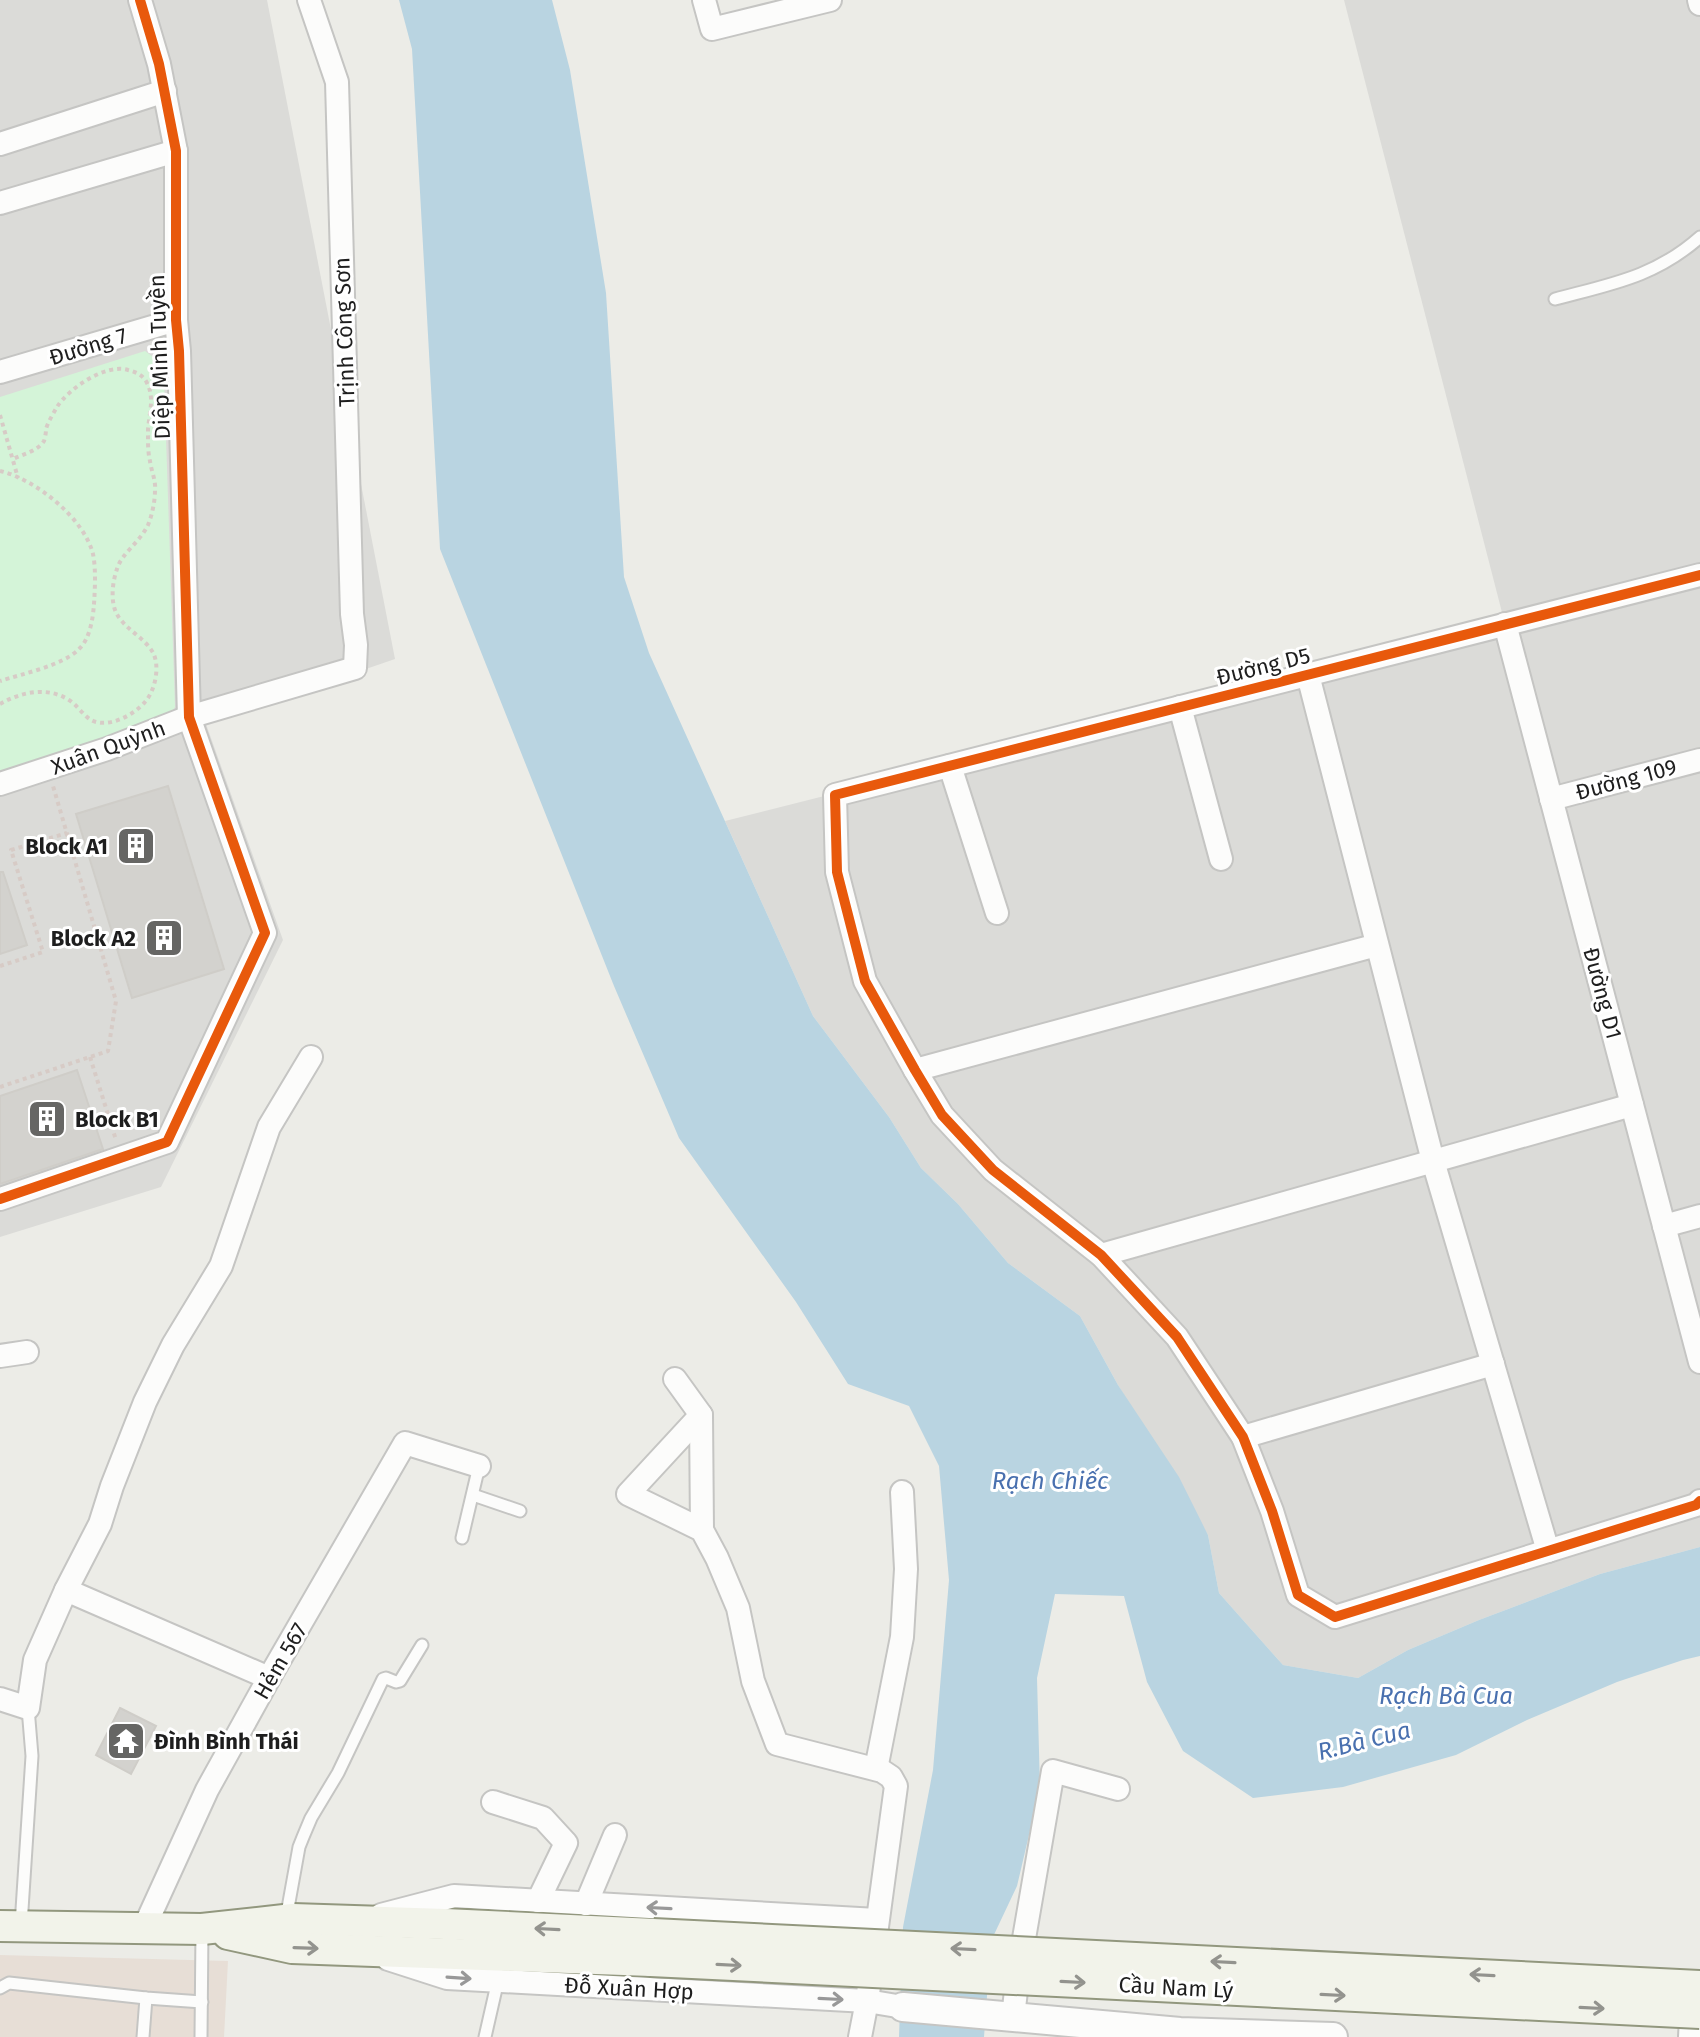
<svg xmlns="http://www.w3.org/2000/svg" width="1700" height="2037" viewBox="0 0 1700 2037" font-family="'Fira Sans',sans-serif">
  <rect width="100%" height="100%" fill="#ecece7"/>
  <g fill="#dbdbd8">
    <path d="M0 0H267L395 659 206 724 283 940 161 1187 0 1237Z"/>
    <path d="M1344 0H1700V1547L1600 1574 1479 1620 1408 1650 1358 1678 1283 1665 1219 1593 1208 1535 1118 1385 1080 1316 1008 1263 958 1204 921 1168 889 1117 813 1016 725 821 1505 624Z"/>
  </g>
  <path fill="#e7ded6" d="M0 1955 228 1961 224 2037H0Z"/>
  <path fill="#d4f4d8" d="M145 351 160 362 164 378 175 707 166 721 0 776V397Z"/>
  <path fill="#b9d4e1" d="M399 0H552L570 70 606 293 624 577 649 653 813 1016 889 1117 921 1168 958 1204 1008 1263 1080 1316 1118 1385 1179 1477 1208 1535 1219 1593 1283 1665 1358 1678 1408 1650 1479 1620 1600 1574 1700 1547V1656L1683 1660 1617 1682 1527 1720 1456 1755 1343 1787 1253 1798 1183 1751 1147 1682 1124 1596 1055 1594 1037 1678 1040 1788 1017 1886 991 1941 984 2037H899L903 1927 933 1770 949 1580 939 1466 909 1406 848 1384 796 1302 679 1138 614 986 440 549 412 49Z"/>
  <g fill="#d3d2ce" stroke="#cfcdc8" stroke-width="2">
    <path d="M168 786 224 969 132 998 76 814Z"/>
    <path d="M0 872H3L27 945 0 954Z"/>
    <path d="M77 1070 103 1149 0 1184V1096Z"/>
    <path d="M120 1708 156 1726 131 1774 96 1755Z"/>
  </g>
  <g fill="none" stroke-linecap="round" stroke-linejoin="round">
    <defs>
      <g id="service">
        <path d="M1555 299C1611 284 1655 277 1700 237"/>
        <path d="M473 1495 520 1511"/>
        <path d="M462 1538 479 1466"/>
        <path d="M286 1919 299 1847 303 1837 311 1818 338 1773 383 1679 386 1678 396 1682 400 1681 422 1645"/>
        <path d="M21 1925 32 1756 28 1708"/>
        <path d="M0 1988 9 1983 146 1998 202 2002"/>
        <path d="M143 2037 146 1998"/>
        <path d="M201 2037 202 1930"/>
        <path d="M485 2037 498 1980"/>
      </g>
      <g id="minor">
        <path d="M704 0 712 29 830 0"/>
        <path d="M1699 0 1700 4"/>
        <path d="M0 144 165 91"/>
        <path d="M0 203 176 151"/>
        <path d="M0 372 176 320"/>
        <path d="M1700 575 835 795 837 872 865 981 915 1070 942 1115 993 1170 1101 1255 1177 1337 1243 1437 1272 1511 1298 1595 1335 1617 1696 1505 1700 1501"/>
        <path d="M1505 624 1700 1362"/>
        <path d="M1308 675 1433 1161 1548 1551"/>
        <path d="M1180 707 1221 859"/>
        <path d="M950 766 997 913"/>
        <path d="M0 784 107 749 189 717 355 668 356 645 352 614 337 82 309 0"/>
        <path d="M1551 799 1700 760"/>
        <path d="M915 1070 1377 945"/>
        <path d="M0 1199 167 1142 265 933 189 717 179 351 176 320V151L159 64 140 0"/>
        <path d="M1664 1226 1700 1216"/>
        <path d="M1101 1255 1632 1105"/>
        <path d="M0 1356 27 1352"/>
        <path d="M675 1379 701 1415 702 1530"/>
        <path d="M701 1415 628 1494 702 1530 717 1558 738 1608 753 1681 777 1744 882 1771 891 1777 896 1786 867 2001 860 2037"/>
        <path d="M1243 1437 1493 1364"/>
        <path d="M66 1590 100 1524 112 1486 145 1402 173 1345 221 1266 269 1127 311 1057"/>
        <path d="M0 1699 28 1708 35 1660 66 1590 269 1678"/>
        <path d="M876 1769 902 1637 906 1569 902 1492"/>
        <path d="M493 1802 543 1818 566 1843 538 1901"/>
        <path d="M586 1904 615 1835"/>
        <path d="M381 1915 454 1896 877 1920"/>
        <path d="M144 1928 207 1790 269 1678 405 1443 479 1466"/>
        <path d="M388 1959 447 1978 867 2001 903 2007"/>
        <path d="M1013 2017 1018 1973 1053 1771 1118 1789"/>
        <path d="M1690 2037 1692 1999"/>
      </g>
      <path id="tertiary" d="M903 2007 1180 2032 1333 2037"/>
      <g id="secondary">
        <path d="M0 1926 202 1929 293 1919 445 1924 653 1934"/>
        <path d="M228 1934 292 1948 651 1961"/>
      </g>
    </defs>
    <use href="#service" stroke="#c5c5c3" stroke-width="15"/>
    <use href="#minor" stroke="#c5c5c3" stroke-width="26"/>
    <use href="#tertiary" stroke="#c5c5c3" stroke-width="32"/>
    <use href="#secondary" stroke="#92977e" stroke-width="34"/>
    <g stroke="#d7cbc6" stroke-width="4" stroke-dasharray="4 4" stroke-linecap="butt">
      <path d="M0 415 18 478"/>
      <path d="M0 471C35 479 84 518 93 554 96 569 95 588 94 604 93 618 90 639 79 649 64 665 22 674 0 681"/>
      <path d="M0 704C21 692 47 686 69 700 77 705 83 715 91 720 108 729 134 715 145 702 155 691 161 665 152 651 144 638 127 630 118 616 110 604 112 583 117 569 121 554 140 542 148 525 152 515 155 502 155 490 156 480 151 470 150 461 148 453 148 444 148 436 147 419 156 400 147 383 143 375 136 372 128 370 106 363 68 389 57 407 53 414 48 422 46 429 46 433 45 438 44 441 38 451 23 454 13 459"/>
      <path d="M0 966 43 952 11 850 67 833"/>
      <path d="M90 1057 116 1140"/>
      <path d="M0 1087 108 1051 116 1001 53 786"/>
    </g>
    <use href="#service" stroke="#fcfcfb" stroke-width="11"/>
    <use href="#minor" stroke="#fcfcfb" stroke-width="22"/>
    <use href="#tertiary" stroke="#fcfcfb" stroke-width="28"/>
    <use href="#secondary" stroke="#f2f3ea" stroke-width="30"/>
    <defs>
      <g id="secondary-bridge">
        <path d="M653 1934 1700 1986"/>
        <path d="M651 1961 1700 2013"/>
      </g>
    </defs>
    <use href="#secondary-bridge" stroke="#92977e" stroke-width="34" stroke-linecap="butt"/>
    <use href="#secondary-bridge" stroke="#f2f3ea" stroke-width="30"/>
    <defs>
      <g id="cycleway">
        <path d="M1700 575 835 795 837 872 865 981 915 1070 942 1115 993 1170 1101 1255 1177 1337 1243 1437 1272 1511 1298 1595 1335 1617 1696 1505 1700 1501"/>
        <path d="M0 1199 167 1142 265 933 189 717 179 351 176 320V151L159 64 140 0"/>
      </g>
    </defs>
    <use href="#cycleway" stroke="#fff" stroke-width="15"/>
    <use href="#cycleway" stroke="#e8590c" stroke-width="10"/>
  </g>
  <defs><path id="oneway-shaft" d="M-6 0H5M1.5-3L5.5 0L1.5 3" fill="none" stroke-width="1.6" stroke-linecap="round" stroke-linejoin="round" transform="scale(2)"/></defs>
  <g stroke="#989898">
    <use href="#oneway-shaft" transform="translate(659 1908) rotate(-177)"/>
    <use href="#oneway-shaft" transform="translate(459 1978) rotate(4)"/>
    <use href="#oneway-shaft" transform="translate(831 1999) rotate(3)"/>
  </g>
  <g stroke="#93938e">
    <use href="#oneway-shaft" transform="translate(547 1929) rotate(-177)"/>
    <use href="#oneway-shaft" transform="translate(306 1948) rotate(2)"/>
    <use href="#oneway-shaft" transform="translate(963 1949) rotate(-177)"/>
    <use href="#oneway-shaft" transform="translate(1223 1962) rotate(-177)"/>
    <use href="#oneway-shaft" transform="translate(729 1965) rotate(3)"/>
    <use href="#oneway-shaft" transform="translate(1482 1975) rotate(-177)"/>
    <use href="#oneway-shaft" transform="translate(1073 1982) rotate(3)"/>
    <use href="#oneway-shaft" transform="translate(1333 1995) rotate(3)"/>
    <use href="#oneway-shaft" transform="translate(1592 2008) rotate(3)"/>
  </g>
  <defs>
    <symbol id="building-square" viewBox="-11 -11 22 22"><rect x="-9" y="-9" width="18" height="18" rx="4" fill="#666664" stroke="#fff"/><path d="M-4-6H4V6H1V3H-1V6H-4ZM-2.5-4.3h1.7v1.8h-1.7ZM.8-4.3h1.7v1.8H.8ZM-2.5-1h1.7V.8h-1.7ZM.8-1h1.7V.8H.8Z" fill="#fff"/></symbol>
    <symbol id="temple-square" viewBox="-11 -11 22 22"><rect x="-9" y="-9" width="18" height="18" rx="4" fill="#666664" stroke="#fff"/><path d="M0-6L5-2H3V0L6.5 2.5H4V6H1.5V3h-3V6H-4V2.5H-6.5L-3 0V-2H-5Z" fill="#fff"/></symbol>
  </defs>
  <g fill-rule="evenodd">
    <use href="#building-square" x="114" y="824" width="44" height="44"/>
    <use href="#building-square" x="142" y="916" width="44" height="44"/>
    <use href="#building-square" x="25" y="1097" width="44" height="44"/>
    <use href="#temple-square" x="104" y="1719" width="44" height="44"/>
  </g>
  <g text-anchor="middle" stroke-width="6" stroke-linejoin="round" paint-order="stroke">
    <g font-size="22" fill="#1e1e1e" stroke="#fff">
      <text transform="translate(344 332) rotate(-92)" y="8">Trịnh Công Sơn</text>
      <text transform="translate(88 346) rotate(-17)" y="8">Đường 7</text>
      <text transform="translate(159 357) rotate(-92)" y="8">Diệp Minh Tuyền</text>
      <text transform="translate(1263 666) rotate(-14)" y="8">Đường D5</text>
      <text transform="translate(108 747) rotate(-20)" y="8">Xuân Quỳnh</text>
      <text transform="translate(1626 779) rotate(-15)" y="8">Đường 109</text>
      <text transform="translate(1603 993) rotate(75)" y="8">Đường D1</text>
      <text transform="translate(280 1661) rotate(-60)" y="8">Hẻm 567</text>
      <text transform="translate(1176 1987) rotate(3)" y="8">Cầu Nam Lý</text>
      <text transform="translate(629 1988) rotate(3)" y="8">Đỗ Xuân Hợp</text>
    </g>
    <g font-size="22" font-weight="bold" fill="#1e1e1e" stroke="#fff" text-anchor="end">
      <text x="108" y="854">Block A1</text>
      <text x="136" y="946">Block A2</text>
      <text x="75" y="1127" text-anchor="start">Block B1</text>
      <text x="154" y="1749" text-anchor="start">Đình Bình Thái</text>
    </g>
    <g font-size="24" font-style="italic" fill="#4970af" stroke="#fff">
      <text x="1050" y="1489">Rạch Chiếc</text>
      <text x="1446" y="1704">Rạch Bà Cua</text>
      <text transform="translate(1364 1741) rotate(-14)" y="8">R.Bà Cua</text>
    </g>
  </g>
</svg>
